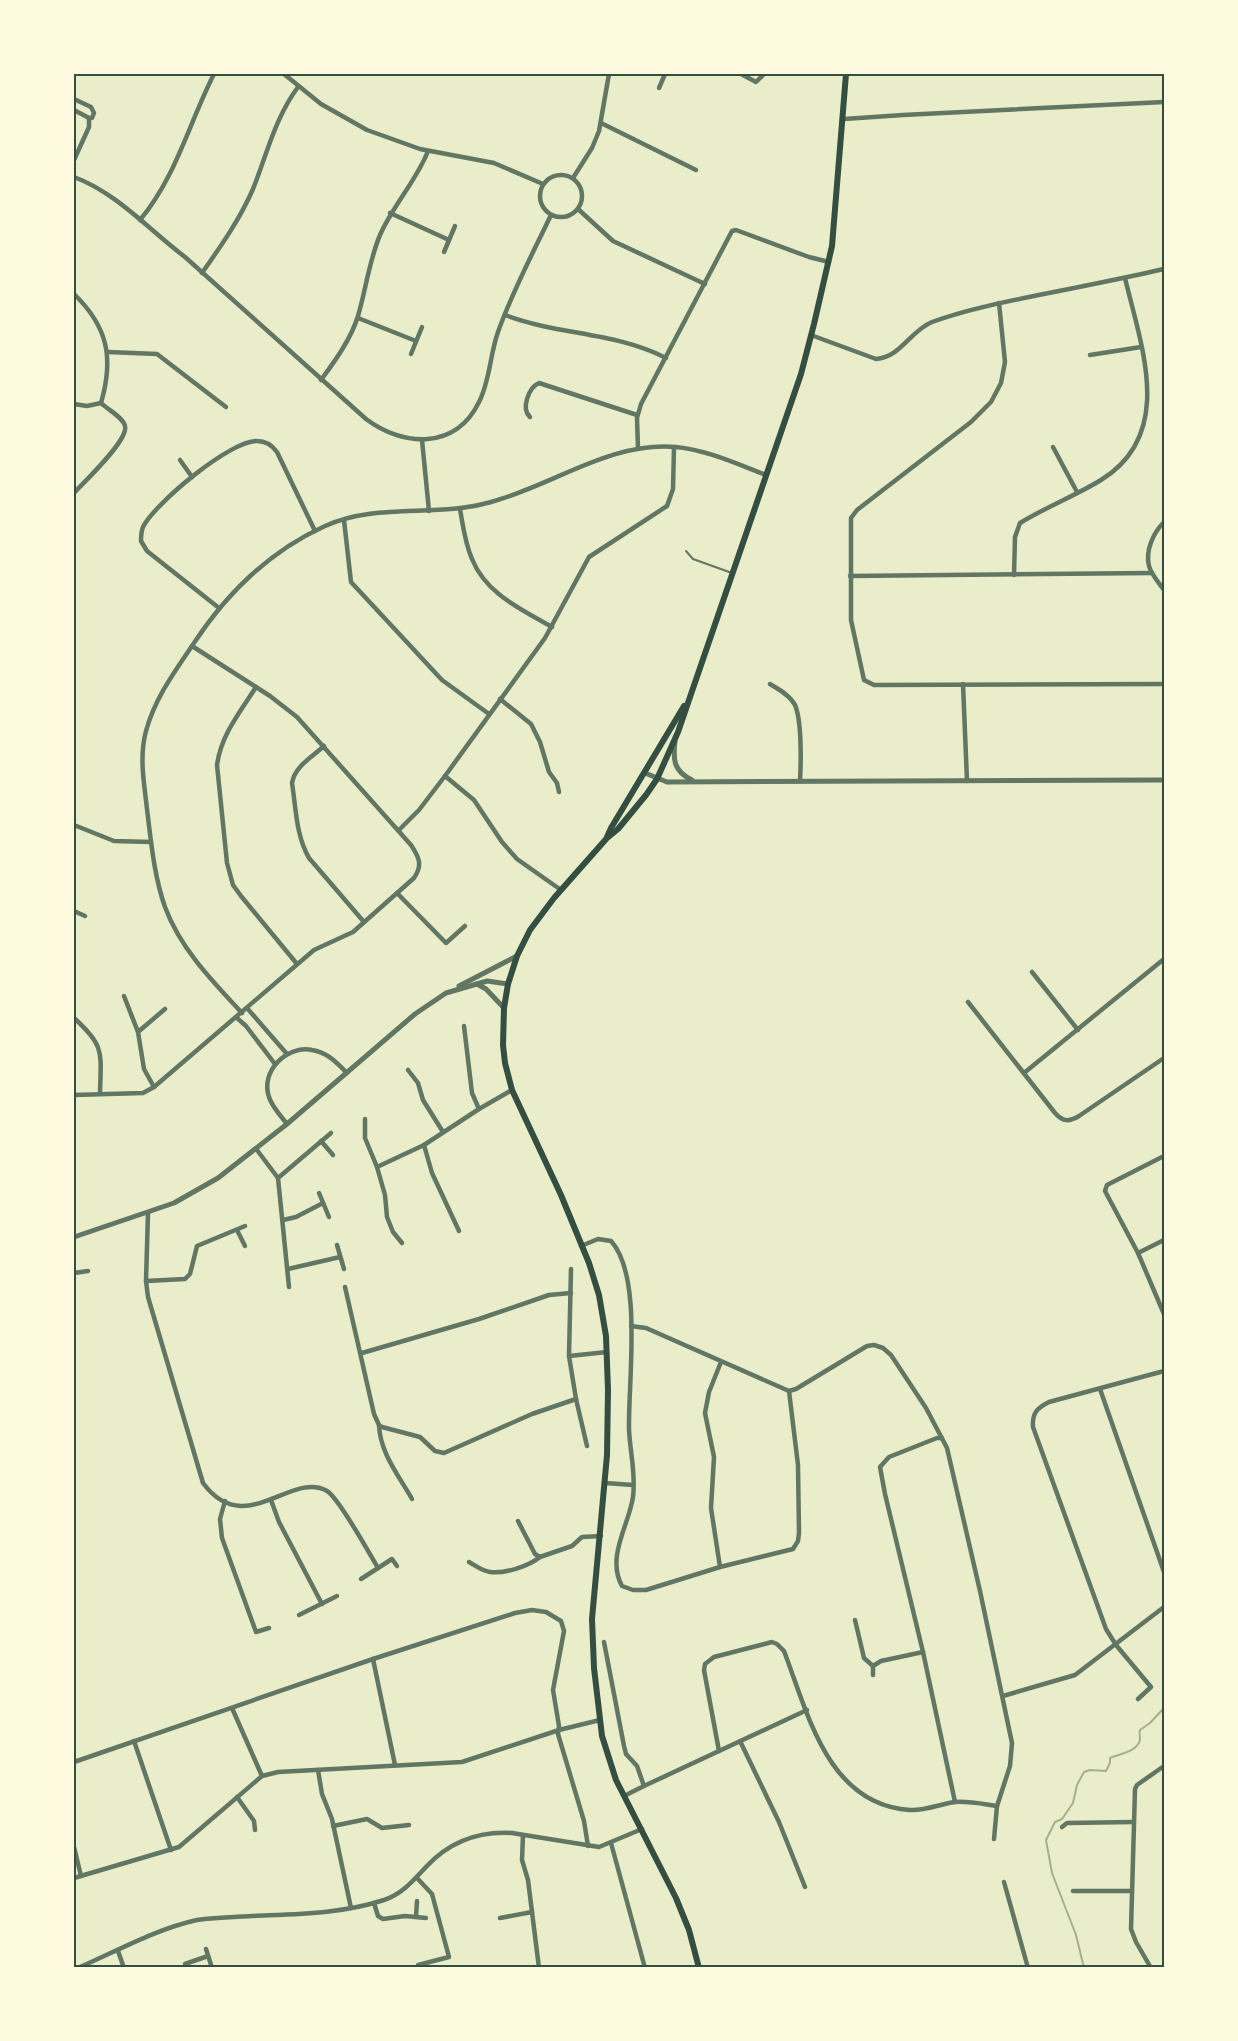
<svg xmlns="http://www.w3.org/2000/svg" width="1238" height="2041" viewBox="0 0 1238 2041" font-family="'Asap Condensed',sans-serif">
  <rect width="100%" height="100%" fill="#e9edc9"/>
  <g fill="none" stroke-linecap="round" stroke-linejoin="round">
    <path stroke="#a3b18a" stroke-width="2" d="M1084 1968 1076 1935 1052 1873 1046 1840 1055 1822 1062 1819 1073 1803 1077 1785 1084 1772 1090 1770 1106 1771 1110 1763V1758C1119 1754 1137 1752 1140 1740 1140 1736 1139 1733 1140 1730L1150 1723 1164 1708"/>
    <path stroke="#617663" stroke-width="2" d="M686 551 693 559 732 573"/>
    <g stroke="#617663" stroke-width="4.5">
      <path d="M284 74 321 104 367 130 420 149 494 163 543 184"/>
      <path d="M741 74 756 82 764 74"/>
      <path d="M659 88 665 74"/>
      <path d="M74 99 91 107 94 113 92 118H89V127L74 160"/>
      <path d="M74 110 89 118"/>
      <path d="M844 119 903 115 1164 102"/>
      <path d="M601 123 696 170"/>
      <circle cx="561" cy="196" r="21"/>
      <path d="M74 177C117 193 149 230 185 257L366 419C403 447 456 450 479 402 490 381 490 354 498 332 512 292 533 253 551 215"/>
      <path d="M573 178 592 148 599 131 609 74"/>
      <path d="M578 209 613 241 705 284"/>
      <path d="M390 213 449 240"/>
      <path d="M140 220C176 177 189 123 214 74"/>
      <path d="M444 252 455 226"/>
      <path d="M202 273C221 246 240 219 253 189 267 154 275 118 298 87"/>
      <path d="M74 294C108 327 114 358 101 403"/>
      <path d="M999 303 1005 362 1001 383 991 402 971 422 857 510 851 518V620L864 680 874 685 1164 684"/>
      <path d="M505 315C557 335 616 332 666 358"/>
      <path d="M358 318 416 341"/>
      <path d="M811 335 876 359C901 357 910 331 932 322 965 310 1000 303 1034 296 1078 287 1121 279 1164 269"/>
      <path d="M108 352 157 354 226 407"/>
      <path d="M411 354 422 327"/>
      <path d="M1090 355 1141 347"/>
      <path d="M321 380C335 361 351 339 358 316 366 289 369 261 380 235 393 205 417 180 428 151"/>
      <path d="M74 404 87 406 101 403"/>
      <path d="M530 417C521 409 528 388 539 383L637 415"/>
      <path d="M422 440 429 511"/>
      <path d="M1053 447 1077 492"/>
      <path d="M638 449 637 418 641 404 732 231 736 230 809 257 829 262"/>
      <path d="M180 460 192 477"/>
      <path d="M74 493C84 482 129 440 125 426 123 417 108 410 101 403"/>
      <path d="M460 509C463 526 465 543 472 559 486 594 521 609 552 627"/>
      <path d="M344 520 351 582 442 680 489 714"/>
      <path d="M1164 522C1154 532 1145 550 1149 566 1151 574 1159 583 1164 590"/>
      <path d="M1014 575 1015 537 1020 523C1046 507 1075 496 1101 480 1176 434 1141 346 1125 278"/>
      <path d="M850 576 1152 573"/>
      <path d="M219 608 147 551 141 541C141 536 141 532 143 527 155 503 231 440 257 441 266 441 272 445 277 452L315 531"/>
      <path d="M770 684C778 689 790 695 795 705 802 721 801 763 800 781"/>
      <path d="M963 684 967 781"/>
      <path d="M256 687C240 712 221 735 217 765L227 863 233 885 241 896 297 964"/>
      <path d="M500 699 531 724 540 742 549 772 557 783 559 792"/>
      <path d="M324 746C312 757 295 766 292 783 296 808 296 836 309 858L364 922"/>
      <path d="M445 776 474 800 502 842 517 859 561 890"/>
      <path d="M74 825 114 841 151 842"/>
      <path d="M399 830 419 810 445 776 545 638 589 557 667 506 673 489 674 447"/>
      <path d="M397 893 446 943 465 926"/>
      <path d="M74 911 85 916"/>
      <path d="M1032 972 1078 1030"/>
      <path d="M124 996 138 1032 144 1069 154 1087"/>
      <path d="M968 1002 1055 1113C1063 1122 1069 1122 1079 1116L1164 1058"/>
      <path d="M247 1008 287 1054"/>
      <path d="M242 1013C212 981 180 948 165 907 154 876 151 841 147 809 144 782 139 757 146 731 155 698 175 671 194 643 227 593 270 551 325 526 378 502 436 518 491 502 552 486 610 441 676 447 707 450 737 464 766 475"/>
      <path d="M74 1018C105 1046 101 1052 100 1093"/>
      <path d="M237 1018 246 1026 275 1064"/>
      <path d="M464 1026 472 1093 479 1109"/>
      <path d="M138 1032 165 1009"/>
      <path d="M408 1070 418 1083 423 1100 443 1132"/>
      <path d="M1024 1073 1164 959"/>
      <path d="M74 1095 143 1093 154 1087 314 950 353 932 414 878C423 865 419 857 411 845L297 717 270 696 192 646"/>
      <path d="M365 1119V1138L377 1167 385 1195 387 1217 393 1232 402 1243"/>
      <path d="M287 1124C281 1116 272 1107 269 1097 260 1071 287 1045 312 1050 327 1052 337 1063 347 1073"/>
      <path d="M321 1141 333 1155"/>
      <path d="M424 1145 432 1173 459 1231"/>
      <path d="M257 1150 278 1178 289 1287"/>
      <path d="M1164 1156 1107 1185 1105 1191 1138 1253 1164 1314"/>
      <path d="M377 1167 424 1145 479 1109 512 1090"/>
      <path d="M278 1178 331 1133"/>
      <path d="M319 1193 329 1217"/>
      <path d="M148 1213 146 1281 148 1297 203 1483C245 1540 292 1470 327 1491 339 1498 369 1553 378 1568"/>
      <path d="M283 1220 296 1217 323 1203"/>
      <path d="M237 1230 245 1246"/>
      <path d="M337 1245 344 1269"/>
      <path d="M581 1246 598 1239 611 1241C643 1276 628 1382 629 1429 630 1453 636 1473 633 1497 629 1525 606 1557 622 1586L633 1590H646L720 1567 793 1549 798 1541 799 1533 798 1465 789 1391"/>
      <path d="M1138 1253 1164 1240"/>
      <path d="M288 1269 340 1257"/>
      <path d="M571 1269 569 1356 576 1399 587 1446"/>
      <path d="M74 1273 88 1271"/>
      <path d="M146 1281 185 1279 190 1274 197 1246 245 1226"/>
      <path d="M345 1287 374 1414 379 1425 382 1427 420 1437 435 1451 444 1453 532 1414 576 1399"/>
      <path d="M631 1326 646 1328 789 1391"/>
      <path d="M362 1353 479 1319 549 1295 571 1293"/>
      <path d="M569 1356 607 1352"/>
      <path d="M1100 1389 1164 1572"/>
      <path d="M789 1391 796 1389 867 1346 874 1345 883 1348 891 1355 926 1408 947 1448 980 1591 1012 1743 1010 1766 997 1806 994 1839"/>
      <path d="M379 1425C380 1453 399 1476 412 1499"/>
      <path d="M942 1438H937L889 1457 880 1467 885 1494 923 1652 955 1802"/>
      <path d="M605 1483 633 1485"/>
      <path d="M271 1500 279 1522 322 1604"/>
      <path d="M225 1501 220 1519 222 1538 256 1632 269 1628"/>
      <path d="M518 1521 535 1554 540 1557 572 1546 582 1537 601 1536"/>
      <path d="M469 1562C476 1566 482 1571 490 1572 505 1574 529 1566 540 1557"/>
      <path d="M720 1567 711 1508 714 1457 705 1413 709 1392 721 1362"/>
      <path d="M361 1579 392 1559 397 1566"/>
      <path d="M299 1615 337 1596"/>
      <path d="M855 1620 864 1658 873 1666"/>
      <path d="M604 1642 624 1746 626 1754 637 1766 644 1786"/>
      <path d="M373 1659 395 1765"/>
      <path d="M873 1675V1666L881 1661 923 1652"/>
      <path d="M1003 1696 1075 1675 1164 1607"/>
      <path d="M1138 1699 1151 1687 1116 1645 1106 1629 1033 1427C1032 1413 1037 1408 1049 1402L1164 1371"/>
      <path d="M232 1708 262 1776"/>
      <path d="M134 1741 171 1850"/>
      <path d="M740 1741 779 1822 805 1887"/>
      <path d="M719 1751 704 1670 705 1664 714 1657 772 1642 777 1644 784 1651C808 1714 828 1805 910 1810 925 1811 940 1804 955 1802 969 1801 983 1804 997 1806"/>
      <path d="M74 1762 373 1659 515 1613 532 1610 546 1612 561 1621 564 1631 553 1690 559 1726 558 1734 584 1821 588 1846"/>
      <path d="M318 1770 322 1794 332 1819 351 1908"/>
      <path d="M624 1796 644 1786 807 1710"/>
      <path d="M237 1797 254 1821 255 1830"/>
      <path d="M333 1826 367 1819 382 1828 409 1825"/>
      <path d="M1062 1827 1067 1823 1133 1822"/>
      <path d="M523 1835 522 1860 528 1880 539 1968"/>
      <path d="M611 1843 645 1968"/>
      <path d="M74 1847 81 1876"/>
      <path d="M74 1878 179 1847 262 1776 278 1772 462 1762 559 1730 600 1720"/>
      <path d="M417 1878 432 1894 449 1957 418 1965"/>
      <path d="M1004 1882 1028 1968"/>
      <path d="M1073 1891H1131"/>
      <path d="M374 1903 378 1916 383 1919 405 1916 426 1918"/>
      <path d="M416 1917 417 1901"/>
      <path d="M500 1918 532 1912"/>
      <path d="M206 1949 212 1968"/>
      <path d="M118 1951 124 1968"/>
      <path d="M185 1964 208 1956"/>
      <path d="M78 1968C117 1951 156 1929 197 1920 215 1917 234 1917 252 1916 296 1914 341 1914 384 1900 402 1894 413 1881 426 1867 449 1842 478 1831 512 1833L599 1847 642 1829"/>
      <path d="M1151 1968 1136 1942 1131 1929 1135 1789 1137 1785 1164 1766"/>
    </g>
    <g stroke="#617663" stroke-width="5">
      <path d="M675 741C673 759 673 771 692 780"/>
      <path d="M645 773 667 782 1164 780"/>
      <path d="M477 984 486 989 504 1008"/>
      <path d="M459 986 517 956"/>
      <path d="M74 1237 174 1203 218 1178 287 1124 415 1014 446 993 487 981 508 984"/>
    </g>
    <g stroke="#344e41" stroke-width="6">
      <path d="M607 837 611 828 684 706"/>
      <path d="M699 1968 689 1930 676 1898 616 1780 602 1736 594 1668 592 1619 607 1455 608 1390 606 1336 599 1295 589 1263 561 1195 512 1090 505 1063 503 1045 504 1008 508 984 517 956 530 930 554 898 607 838 618 829 646 795 657 779 678 732 801 374 814 324 832 246 846 74"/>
    </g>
  </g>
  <rect width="1238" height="2041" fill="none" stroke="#fefae0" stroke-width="150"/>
  <rect x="75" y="75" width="1088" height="1891" fill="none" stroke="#344e41" stroke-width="2"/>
</svg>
